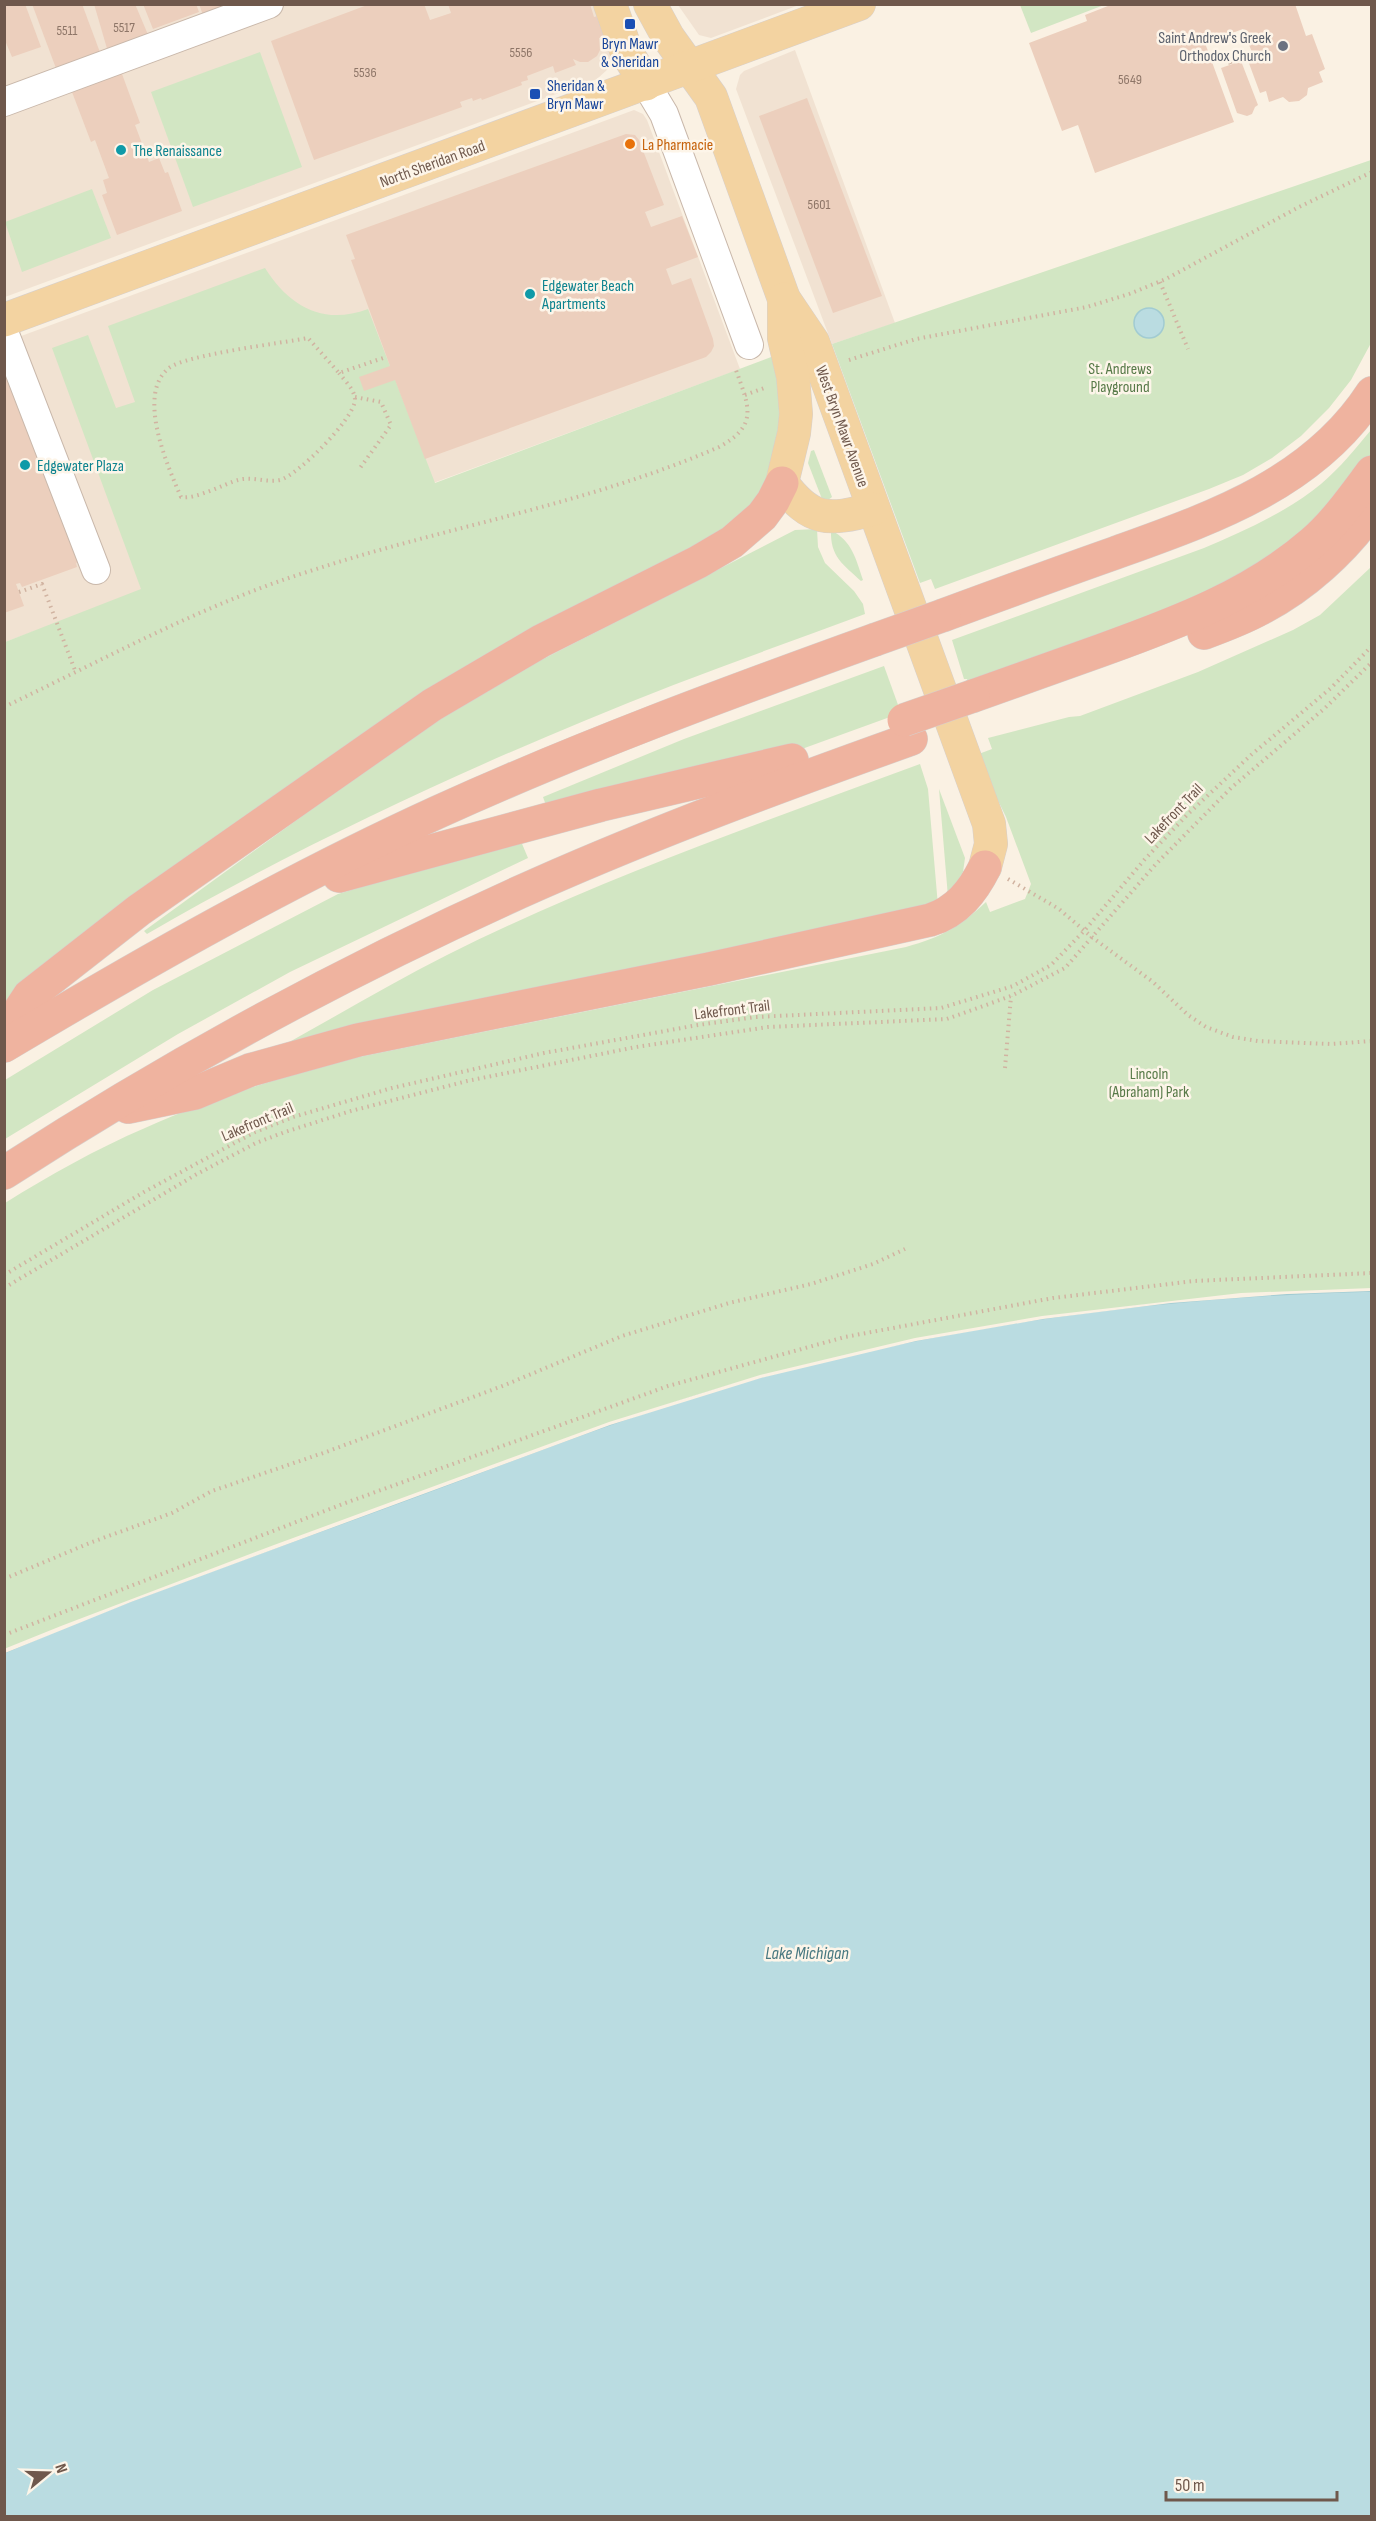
<svg xmlns="http://www.w3.org/2000/svg" width="1376" height="2521" viewBox="0 0 1376 2521" font-family="'Sofia Sans Condensed',sans-serif">
  <rect width="100%" height="100%" fill="#faf1e3"/>
  <g fill="#f1e2d2">
    <path d="M5 5H602L613 58 608 69 597 79 5 297Z"/>
    <path d="M678 5H799L711 38 699 35Z"/>
    <path d="M795 50 895 323 832 344 736 89 740 75 744 71Z"/>
    <path d="M634 110 643 114 647 120 740 369 5 642V342Z"/>
  </g>
  <g fill="#d2e6c3">
    <path d="M1020 5V4L1104 5 1031 33Z"/>
    <path d="M260 52 302 167 193 207 151 92Z"/>
    <path d="M1371 160V343L1351 380 1329 408 1301 436 1272 458 1243 475 1209 489 935 589 931 579 920 583 832 344Z"/>
    <path d="M92 189 111 238 22 272 5 222Z"/>
    <path d="M265 268C289 306 323 326 368 309L435 483 779 354 786 380 773 472 760 495 723 532 314 774 5 1002V642L141 589 52 348 88 335 116 408 135 402 108 326Z"/>
    <path d="M1371 430V456L1330 511 1249 578 970 688 967 679H964L952 640 1204 548C1244 531 1287 512 1321 484 1340 468 1356 448 1371 430Z"/>
    <path d="M814 450 832 497 828 500 822 499 808 463 811 451Z"/>
    <path d="M817 529 818 547 825 563 854 591 863 604 865 614C771 649 676 682 584 721 434 783 287 853 147 934L144 931 426 726 506 678 795 530Z"/>
    <path d="M831 530C852 541 856 559 863 580L861 581C843 564 830 557 831 530Z"/>
    <path d="M1371 567V1291C1156 1296 937 1324 729 1386 611 1422 495 1468 379 1510 254 1556 127 1599 5 1653V1203C50 1175 96 1149 145 1128 209 1099 276 1079 344 1060L906 947C942 937 959 927 986 902L990 912 1025 899 1031 884 1006 817 976 755 992 749 988 738 1069 717 1080 716 1198 672 1293 630 1320 615Z"/>
    <path d="M884 666 901 713 788 754 548 811 543 797 684 739Z"/>
    <path d="M920 764 928 789 938 906 284 1045C338 1015 392 983 447 955 599 879 761 823 920 764Z"/>
    <path d="M939 789 965 858 963 872 948 897Z"/>
    <path d="M520 839 528 858 290 972 178 1034 5 1139V1080L153 990 338 894Z"/>
  </g>
  <g fill="#badce1" stroke="#a1cbd2" stroke-width="1.5">
    <circle cx="1149" cy="323" r="15"/>
    <path d="M1371 1291V2516H5L4 1653C127 1599 254 1556 379 1510 495 1468 610 1421 729 1386 938 1326 1155 1296 1371 1291Z"/>
  </g>
  <path fill="#faf1e3" d="M1372 1288 1371 1291 1287 1294 1171 1303 1043 1319 916 1341 761 1378 610 1425 131 1602 5 1653 4 1649 61 1626 274 1545 609 1422 760 1375 915 1338 1042 1316 1241 1293Z"/>
  <g fill="#eccfbd">
    <path d="M4 4H25L41 47 12 57 4 38Z"/>
    <path d="M32 4H82L101 55 57 71Z"/>
    <path d="M94 4H135L149 37 108 52Z"/>
    <path d="M143 4H196L199 12 153 29Z"/>
    <path d="M199 4H241L204 18Z"/>
    <path d="M370 4H424L430 20 451 13 448 4H590L594 17 598 16 605 36 599 38 600 50 597 56 588 62H580L573 59 576 65 555 73 553 66 527 76 528 80 521 82 522 85 482 100 481 98 473 101 472 98 460 102 462 107 314 160 271 41Z"/>
    <path d="M1113 4H1295L1306 36 1312 34 1325 69 1319 72 1323 82 1308 88 1307 95 1299 101 1289 102 1283 97 1269 102 1266 91 1260 93 1247 58 1253 55 1243 29 1205 43 1234 122 1095 173 1078 125 1062 131 1029 43 1087 21 1085 15Z"/>
    <path d="M1241 61 1258 105 1255 107 1252 114 1247 116 1237 113 1221 68Z"/>
    <path d="M117 72 122 74 140 123 135 125 149 162 159 158 165 173 168 172 182 211 117 235 102 195 107 193 103 180 109 178 95 140 91 142 72 92 75 88Z"/>
    <path d="M807 98 882 296 833 313 759 116Z"/>
    <path d="M626 134 635 135 639 140 664 205 645 212 651 227 682 216 698 257 666 269 672 285 691 278 713 339 714 346 711 352 706 357 425 459 395 380 364 391 359 377 390 366 351 260 355 259 346 235Z"/>
    <path d="M4 370 80 561 76 563 77 567 22 587 20 583 16 584 24 606 4 613Z"/>
  </g>
  <g fill="none" stroke-linecap="round" stroke-linejoin="round">
    <defs>
      <g id="minor">
        <path d="M646 84 664 114 749 345"/>
        <path d="M4 102 269 4"/>
        <path d="M4 332 96 570"/>
      </g>
      <g id="major">
        <path d="M610 4 627 53 646 84"/>
        <path d="M650 4 668 37 711 97 784 299 813 342 989 824 991 844 985 867"/>
        <path d="M784 299V338L793 377 796 414 794 433 782 483C811 522 828 521 873 509"/>
        <path d="M4 320 859 4"/>
      </g>
      <g id="highway">
        <path d="M944 615C1001 594 1058 573 1115 553 1212 518 1313 484 1372 393"/>
        <path d="M1204 633C1223 626 1242 619 1260 609 1303 587 1344 550 1372 510"/>
        <path d="M973 696C1016 681 1059 665 1102 650 1177 623 1252 595 1313 542 1336 522 1354 496 1372 472"/>
        <path d="M339 876 601 805 792 760"/>
        <path d="M4 1034 29 996 139 910 432 705 541 641 698 562 732 542 762 516 773 501 782 483"/>
        <path d="M4 1046C145 962 289 880 438 812 581 747 727 693 874 640"/>
        <path d="M128 1107 195 1093 250 1070 358 1040 709 969 930 920C957 912 973 891 985 867"/>
        <path d="M4 1173C174 1063 353 966 538 884 660 830 785 784 911 739"/>
      </g>
    </defs>
    <use href="#minor" stroke="#c9b8ab" stroke-width="30"/>
    <use href="#major" stroke="#d7d0cd" stroke-width="34"/>
    <use href="#highway" stroke="#d7d0cd" stroke-width="34"/>
    <g stroke="#d1b3a1" stroke-width="4" stroke-dasharray="1.5 4.5" stroke-linecap="butt">
      <path d="M1228 57 1231 65"/>
      <path d="M1160 282 1188 349"/>
      <path d="M849 360 916 339 1087 307 1129 294 1166 279 1299 207 1372 172"/>
      <path d="M339 373C345 381 355 390 355 400 354 419 298 475 280 480 266 483 252 476 238 480 224 484 195 500 181 497 167 465 136 394 169 368 185 355 282 343 308 338L339 373 386 357"/>
      <path d="M745 395 767 387"/>
      <path d="M355 397 381 402 391 425 360 468"/>
      <path d="M19 592 42 584 76 673"/>
      <path d="M4 707C103 660 202 605 307 572 443 527 586 505 719 447 759 425 749 407 736 370"/>
      <path d="M1008 879 1059 909 1093 938 1153 982 1188 1015 1206 1027 1233 1037 1258 1041 1331 1044 1372 1041"/>
      <path d="M1005 1068 1011 996"/>
      <path d="M4 1275 144 1192 255 1132 293 1117 392 1088 544 1053 698 1025 756 1017 941 1008 1013 986 1051 965 1084 931 1145 859 1188 814 1251 755 1331 688 1372 646"/>
      <path d="M4 1288 197 1174 256 1143 285 1132 351 1111 467 1081 636 1047 768 1027 947 1019 1011 996 1065 968 1156 864 1231 788 1325 708 1372 662"/>
      <path d="M4 1579 92 1542 172 1513 212 1491 326 1452 505 1385 622 1336 729 1303 811 1284 873 1264 905 1249"/>
      <path d="M4 1635 348 1502 668 1386 845 1337 1053 1298 1194 1281 1372 1273"/>
    </g>
    <use href="#minor" stroke="#fff" stroke-width="28"/>
    <use href="#major" stroke="#f3d3a1" stroke-width="33"/>
    <use href="#highway" stroke="#efb39f" stroke-width="33"/>
    <defs>
      <g id="highway-bridge">
        <path d="M874 640 944 615"/>
        <path d="M904 720 973 696"/>
      </g>
    </defs>
    <use href="#highway-bridge" stroke="#d7d0cd" stroke-width="34" stroke-linecap="butt"/>
    <use href="#highway-bridge" stroke="#efb39f" stroke-width="33"/>
  </g>
  <g fill="#1a4fb4" stroke="#fdf5e9" stroke-width="2">
    <rect x="624" y="18" width="12" height="12" rx="3"/>
    <rect x="529" y="88" width="12" height="12" rx="3"/>
  </g>
  <circle fill="#6b7280" stroke="#fdf5e9" stroke-width="2" cx="1283" cy="46" r="6"/>
  <circle fill="#e8710a" stroke="#fdf5e9" stroke-width="2" cx="630" cy="144" r="6"/>
  <g fill="#0f9aa8" stroke="#fdf5e9" stroke-width="2">
    <circle cx="121" cy="150" r="6"/>
    <circle cx="530" cy="294" r="6"/>
    <circle cx="25" cy="465" r="6"/>
  </g>
  <g text-anchor="middle" stroke-width="5" stroke-linejoin="round" paint-order="stroke">
    <g font-size="14" fill="#8e7668">
      <text x="124" y="32">5517</text>
      <text x="67" y="35">5511</text>
      <text x="521" y="57">5556</text>
      <text x="365" y="77">5536</text>
      <text x="1130" y="84">5649</text>
      <text x="819" y="209">5601</text>
    </g>
    <g font-size="16" fill="#5b616d" stroke="#fdf5e9" text-anchor="end">
      <text x="1271" y="43">Saint Andrew's Greek<tspan x="1271" dy="18">Orthodox Church</tspan></text>
    </g>
    <g font-size="16" fill="#164399" stroke="#fdf5e9">
      <text x="630" y="49">Bryn Mawr<tspan x="630" dy="18">&amp; Sheridan</tspan></text>
      <text x="547" y="91" text-anchor="start">Sheridan &amp;<tspan x="547" dy="18">Bryn Mawr</tspan></text>
    </g>
    <g font-size="16" fill="#c56008" stroke="#fdf5e9" text-anchor="start">
      <text x="642" y="150">La Pharmacie</text>
    </g>
    <g font-size="16" fill="#0d838f" stroke="#fdf5e9" text-anchor="start">
      <text x="133" y="156">The Renaissance</text>
      <text x="542" y="291">Edgewater Beach<tspan x="542" dy="18">Apartments</tspan></text>
      <text x="37" y="471">Edgewater Plaza</text>
    </g>
    <g font-size="16" fill="#6f584c" stroke="#fdf5e9">
      <text transform="translate(432 163) rotate(-20)" y="6">North Sheridan Road</text>
      <text transform="translate(843 426) rotate(70)" y="6">West Bryn Mawr Avenue</text>
      <text transform="translate(1173 813) rotate(-46)" y="6">Lakefront Trail</text>
      <text transform="translate(732 1009) rotate(-7)" y="6">Lakefront Trail</text>
      <text transform="translate(257 1121) rotate(-23)" y="6">Lakefront Trail</text>
    </g>
    <g font-size="16" fill="#577a48" stroke="#fdf5e9">
      <text x="1120" y="374">St. Andrews<tspan x="1120" dy="18">Playground</tspan></text>
      <text x="1149" y="1079">Lincoln<tspan x="1149" dy="18">(Abraham) Park</tspan></text>
    </g>
    <g font-size="18" font-style="italic" fill="#477880" stroke="#fdf5e9">
      <text x="807" y="1959">Lake Michigan</text>
    </g>
  </g>
  <rect width="1376" height="2521" fill="none" stroke="#6f584c" stroke-width="12"/>
  <g transform="translate(48 2473) rotate(71)" stroke="#fdf5e9" stroke-width="4.5" paint-order="stroke">
  <path d="M0-4.5L10 22L0 15L-10 22Z" fill="#6f584c"/>
  <text y="-9" font-size="16" font-weight="bold" text-anchor="middle" fill="#6f584c">N</text>
  </g>
  <path d="M1166 2491v9h171v-9" fill="none" stroke="#6f584c" stroke-width="3"/>
  <text x="1175" y="2491" font-size="18" fill="#6f584c" stroke="#fdf5e9" stroke-width="4.5" paint-order="stroke">50 m</text>
</svg>
